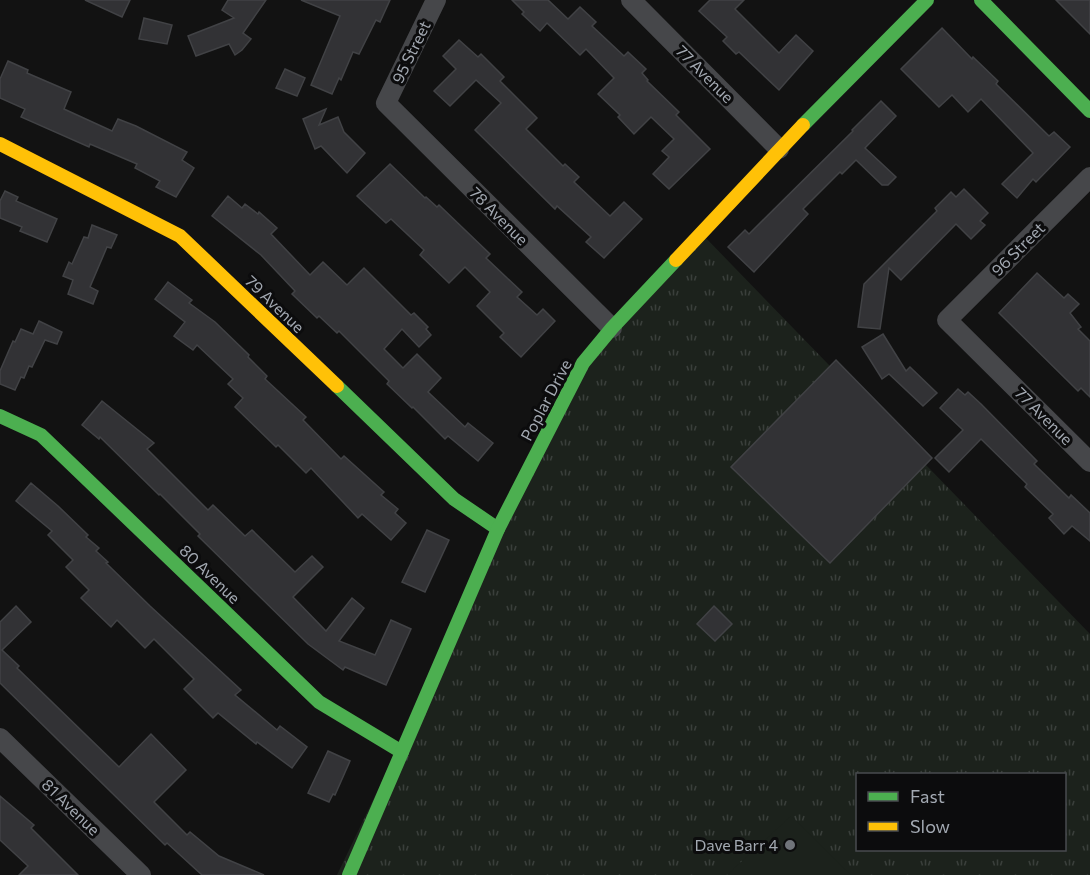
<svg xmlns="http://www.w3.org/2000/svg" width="1090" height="875" viewBox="0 0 1090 875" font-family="Commissioner,sans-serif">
  <defs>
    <pattern id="grass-tufts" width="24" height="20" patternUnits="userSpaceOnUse" patternTransform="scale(1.5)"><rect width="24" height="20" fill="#1c221c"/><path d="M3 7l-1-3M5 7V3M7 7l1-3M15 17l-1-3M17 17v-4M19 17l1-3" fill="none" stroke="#3a3f3b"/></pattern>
  </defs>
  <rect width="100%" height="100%" fill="#121212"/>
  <path fill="url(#grass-tufts)" fill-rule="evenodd" d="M701 233 1090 634V875H337L583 363ZM858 774H1064V850H858Z"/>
  <path fill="#1c221c" d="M791 816 851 875H727Z"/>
  <g fill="#323235" stroke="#414245" stroke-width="1.5">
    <path d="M85 0H130L122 17Z"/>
    <path d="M228 0H266L243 33 251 39 242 50 235 55 229 44 196 56 188 36 234 18 222 10Z"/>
    <path d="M301 0H390L380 22 376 20 359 54 353 52 341 80 339 78 332 94 311 85 340 16Z"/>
    <path d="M512 0H548L568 19 580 7 596 22 592 26 624 56 628 52 646 69 642 73 648 80 647 81 679 112 676 115 710 149 669 189 653 174 669 157 662 151 674 139 651 117 634 134 618 117 620 115 598 94 614 78 586 49 580 55 547 23 540 31 522 14 524 12Z"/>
    <path d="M710 0H744L735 9 779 53 796 35 813 51 779 90 739 52 736 54 723 41 727 37 699 11Z"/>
    <path d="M1056 0H1090V34Z"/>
    <path d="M144 18 172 25 167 44 139 39Z"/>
    <path d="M942 28 972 59 973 57 998 81 996 84 1049 136 1054 132 1070 147 1036 182 1033 179 1017 198 1002 184 1033 153 981 99 968 112 952 95 939 107 901 69Z"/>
    <path d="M459 40 478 57 481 54 504 77 500 81 537 118 526 129 563 166 565 164 579 177 574 182 610 216 624 202 642 219 604 258 586 242 591 237 557 206 555 209 475 130 501 103 476 80 450 106 434 91 456 69 443 56Z"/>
    <path d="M8 61 28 70 27 73 71 92 64 109 112 131 118 119 136 126 187 152 182 160 194 168 176 197 156 187 160 181 135 168 137 164 90 144 89 147 21 117 25 109 0 98V79Z"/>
    <path d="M285 69 305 78 297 96 276 88Z"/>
    <path d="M881 101 896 116 865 148 896 177 888 185H882L856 160 842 174 840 172 803 209 808 214 754 272 728 247 745 230 749 234 853 131 852 130Z"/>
    <path d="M326 109 319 125 338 117 344 132 365 153 347 173 321 146 315 149 303 119Z"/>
    <path d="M390 164 425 198 426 197 437 207 439 205 490 254 486 258 522 292 517 297 537 315 543 309 555 321 521 357 500 337 504 333 477 306 490 292 465 267 449 283 420 255 424 250 391 219 386 223 357 196Z"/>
    <path d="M964 189 988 213 980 221 985 225 971 239 956 224 901 280 889 268 880 329 858 327 864 284 937 211 935 208 951 192 956 197Z"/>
    <path d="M5 191 18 197 16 201 57 219 47 242 20 231 22 227 0 218V201Z"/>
    <path d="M228 196 242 208 245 204 258 214 259 212 277 228 271 234 310 275 323 262 347 285 364 268 411 315 414 313 428 327 426 329 431 335 419 347 402 329 384 349 403 368 417 354 441 378 428 392 465 427 468 423 493 443 478 461 448 436 445 439 413 407 412 408 387 384 389 381 339 331 337 333 319 316 317 318 292 294 295 291 261 255 212 216Z"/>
    <path d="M92 225 117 235 111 248 107 247 90 287 98 291 93 304 68 294 73 280 63 276 69 262 72 264 84 237 88 238Z"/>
    <path d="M1037 273 1064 298 1068 294 1079 304 1070 313 1081 327 1078 329 1090 341V397L1081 388 1078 391 999 313Z"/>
    <path d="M168 282 192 300 189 303 215 322 249 355 248 357 267 376 265 379 306 417 303 420 341 459 344 456 384 492 381 495 398 509 395 513 406 523 391 540 362 514 358 518 311 468 306 473 278 445 276 447 235 407 243 398 228 384 233 379 197 345 193 350 174 336 185 322 155 299Z"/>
    <path d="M39 321 62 332 57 344 45 340 32 367 29 366 24 378 21 377 15 390 0 384V371L13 341 15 342 21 329 33 334Z"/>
    <path d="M883 334 906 371 910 367 937 393 923 406 889 374 882 379 862 347Z"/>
    <path d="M836 360 932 458 830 563 731 467Z"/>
    <path d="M958 389 965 395 968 392 981 404 1037 461 1034 464 1069 498 1071 495 1090 513V541L1072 526 1064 534 1049 518 1053 514 1025 487 1027 484 981 439 949 472 935 458 963 430 940 408Z"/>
    <path d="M102 401 154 443 147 449 208 510 213 505 245 536 252 530 295 572 312 556 323 567 293 597 326 631 352 598 364 608 339 641 375 655 391 620 411 629 386 685 345 667 343 670 308 644 198 536 200 534 160 494 159 495 100 437 99 439 82 425Z"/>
    <path d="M31 483 58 506 88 535 86 537 99 548 96 551 108 562 106 563 150 606 241 690 235 695 277 730 280 726 307 747 292 768 257 742 256 744 218 713 213 718 184 689 194 679 154 639 145 648 117 620 111 627 81 598 89 590 66 567 73 560 48 535 52 531 16 501Z"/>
    <path d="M427 530 449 540 425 592 402 582Z"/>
    <path d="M16 606 31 622 2 650 19 666 17 668 119 767 151 734 186 770 154 802 187 835 190 832 219 856 264 875H202L167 843 165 845 0 683V622Z"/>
    <path d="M714 606 732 624 715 641 697 624Z"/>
    <path d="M328 751 350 761 335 795 333 794 329 802 308 793Z"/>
    <path d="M0 796 34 825 31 828 78 875H19L28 866 0 840Z"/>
  </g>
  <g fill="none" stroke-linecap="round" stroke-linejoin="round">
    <g stroke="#46474a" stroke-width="20">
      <path d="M436 0 386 103 612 328"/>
      <path d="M631 0 779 149"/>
      <path d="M1090 177 947 320 1090 462"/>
      <path d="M0 738 141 875"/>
    </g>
    <g stroke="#4caf50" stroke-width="14">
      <path d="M981 0 1090 111"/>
      <path d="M803 125 927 0"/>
      <path d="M337 386 454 499 498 529"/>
      <path d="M0 416 41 435 319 702 402 752"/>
      <path d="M349 875 498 529 583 363 612 328 676 260"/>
    </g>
    <g stroke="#ffc107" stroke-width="14">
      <path d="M0 144 180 236 337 386"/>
      <path d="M676 260 803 125"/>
    </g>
  </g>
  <circle fill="#70747a" stroke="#0c0c0d" stroke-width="2" cx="790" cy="845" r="6"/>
  <g text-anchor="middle" stroke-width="6" stroke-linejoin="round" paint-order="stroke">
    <g font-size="16" fill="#a3a9b2" stroke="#0c0c0d">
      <text transform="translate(411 52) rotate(-64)" y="6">95 Street</text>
      <text transform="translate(705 74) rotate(45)" y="6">77 Avenue</text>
      <text transform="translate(499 216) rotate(45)" y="6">78 Avenue</text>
      <text transform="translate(1018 249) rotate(-45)" y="6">96 Street</text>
      <text transform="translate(275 304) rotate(44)" y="6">79 Avenue</text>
      <text transform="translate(546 400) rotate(-62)" y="6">Poplar Drive</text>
      <text transform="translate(1044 416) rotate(45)" y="6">77 Avenue</text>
      <text transform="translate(210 574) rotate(44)" y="6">80 Avenue</text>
      <text transform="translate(71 807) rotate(44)" y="6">81 Avenue</text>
    </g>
    <g font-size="16" fill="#a3a9b2" stroke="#0c0c0d" text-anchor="end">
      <text x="778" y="851">Dave Barr 4</text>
    </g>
  </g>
  <rect x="856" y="773" width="210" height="78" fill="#0c0c0d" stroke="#484b4f" stroke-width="1.5"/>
  <rect x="868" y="792" width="30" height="9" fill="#4caf50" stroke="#484b4f" stroke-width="1.5"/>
  <text x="910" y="803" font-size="18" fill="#a3a9b2">Fast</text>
  <rect x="868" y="822" width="30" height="9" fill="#ffc107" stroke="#484b4f" stroke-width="1.5"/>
  <text x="910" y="833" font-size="18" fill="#a3a9b2">Slow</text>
</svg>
